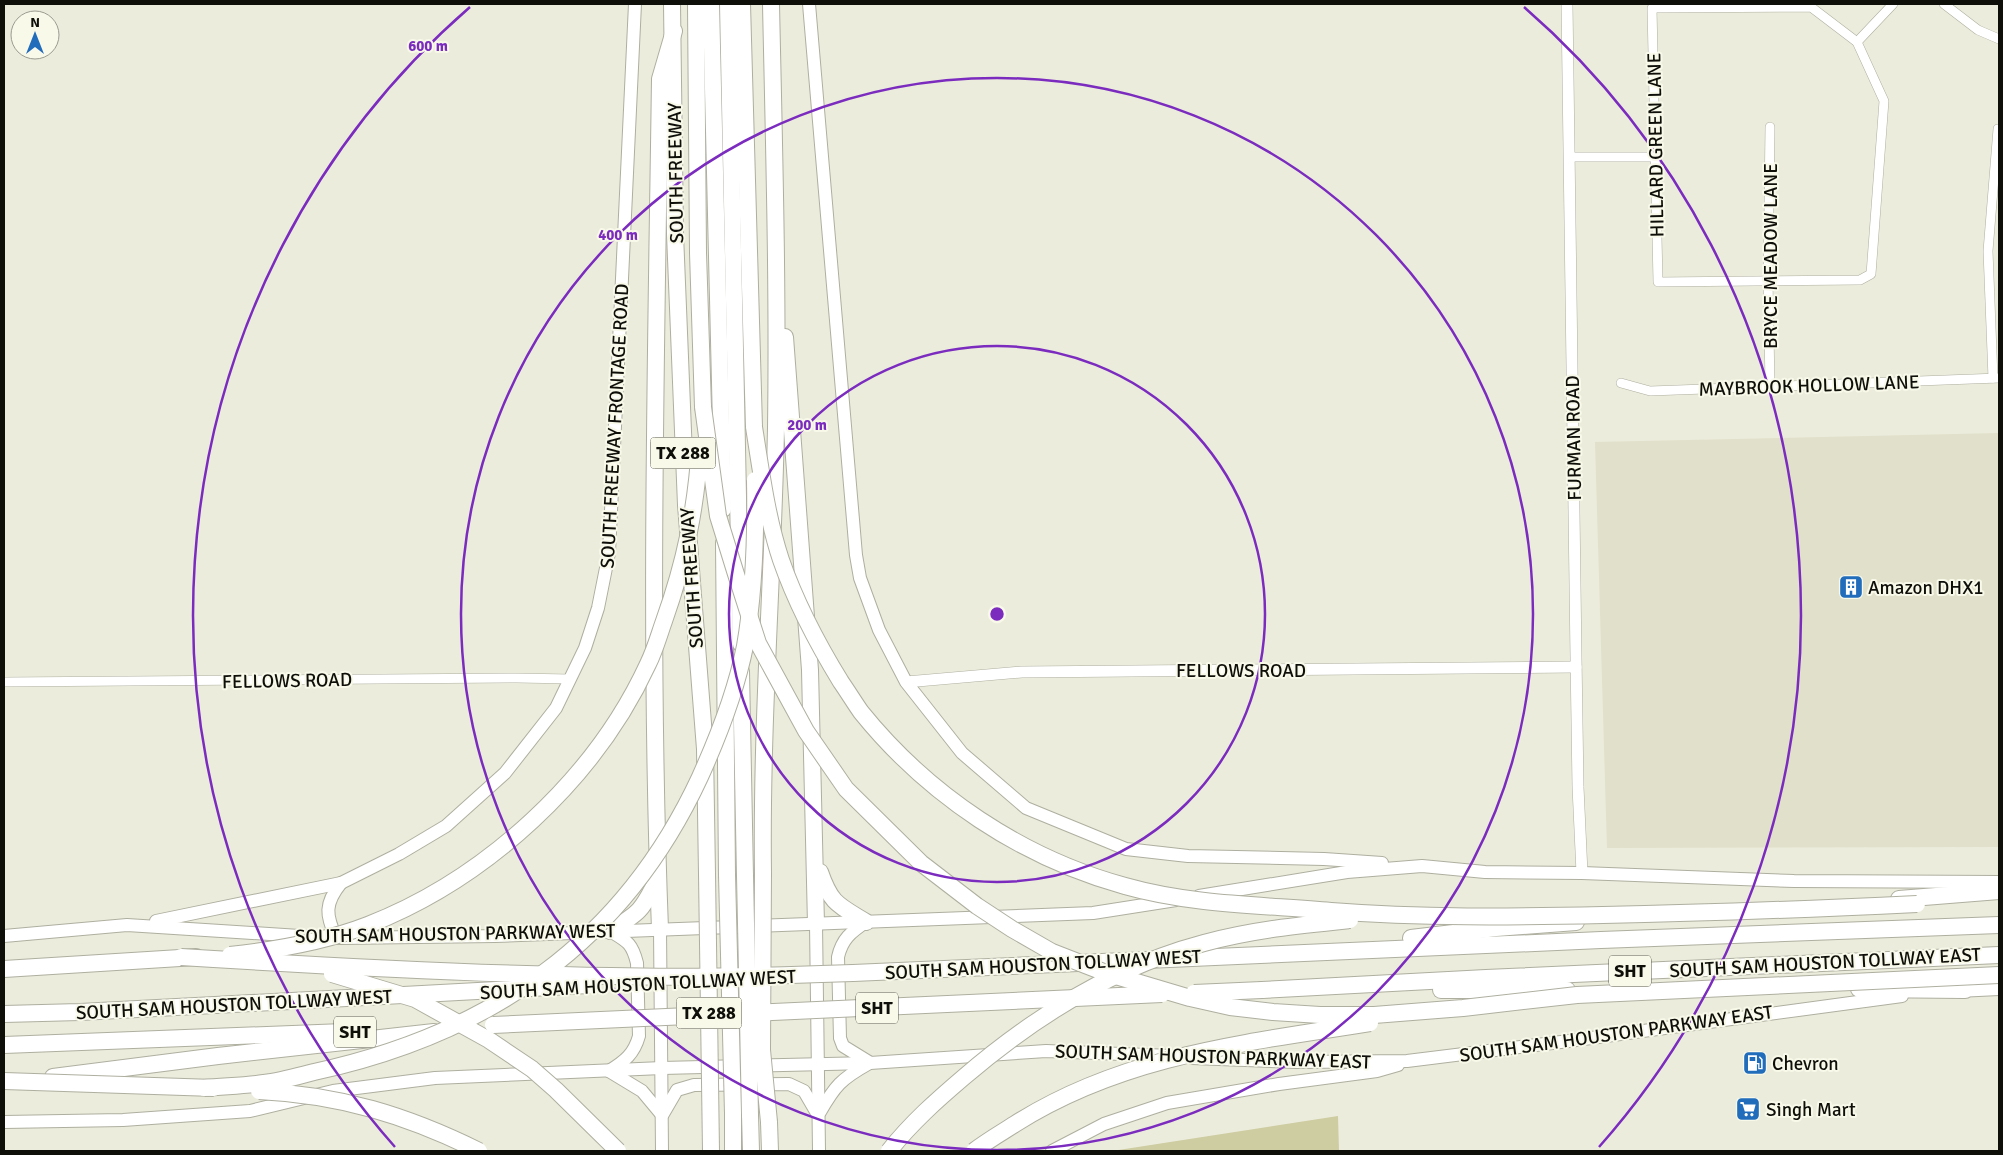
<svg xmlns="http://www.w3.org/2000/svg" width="2003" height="1155" viewBox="0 0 2003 1155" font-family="Signika,sans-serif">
  <rect width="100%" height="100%" fill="#ececdd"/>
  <path fill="#e1e0ca" d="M1999 433V847L1607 848 1595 442Z"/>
  <path fill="#cecca1" d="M1338 1116 1339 1151H1112Z"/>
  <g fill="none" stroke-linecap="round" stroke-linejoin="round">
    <defs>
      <g id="minor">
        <path d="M1944 4 1978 30 1999 39"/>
        <path d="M1811 7 1857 42 1884 101 1871 274 1860 280 1658 282 1652 8Z"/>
        <path d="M1857 42 1893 4"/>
        <path d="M1770 127 1768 280 1770 385"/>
        <path d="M1570 157H1655"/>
        <path d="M1993 378 1988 251 1998 129H1999"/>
        <path d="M1621 383 1650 391 1999 378"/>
        <path d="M4 682 517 678 570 679"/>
      </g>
      <g id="tertiary">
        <path d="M1567 4 1576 657 1578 787 1582 873"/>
        <path d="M906 682 1022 672 1576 667"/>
      </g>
      <g id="secondary">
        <path d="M809 4 856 555 860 578 879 630 906 682 962 753 1026 808 1126 849 1188 856 1324 859 1382 863"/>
        <path d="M1199 896 1347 872 1422 866 1485 872 1582 873 1794 881 1999 882"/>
        <path d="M156 921 341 883 399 854 446 826 505 773 556 708 585 648 598 608 609 553 635 4"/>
        <path d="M866 922C851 932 842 939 838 957L840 1038 843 1046 869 1062"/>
        <path d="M816 924 819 1151"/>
        <path d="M660 929 662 1151"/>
        <path d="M4 936 127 925 315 937"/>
        <path d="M336 938C326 915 324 904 341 883"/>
        <path d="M340 938 495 936 1093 913 1176 900"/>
        <path d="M1957 991 1999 989"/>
        <path d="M1192 1058 1296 1062 1407 1061 1569 1041 1902 996"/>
        <path d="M609 1071C625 1061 634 1054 639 1036L637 963C632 943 627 941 610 931"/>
        <path d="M609 1071 642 1091 662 1115"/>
        <path d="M820 1112C835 1086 841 1079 868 1064"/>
        <path d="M663 1114 677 1090 694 1085 789 1084 804 1091 818 1115"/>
        <path d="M4 1122 123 1120 250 1111 333 1091 435 1078 662 1068 870 1063 1046 1051 1172 1056"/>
        <path d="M1052 1151 1104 1124 1167 1103 1279 1084 1377 1071 1398 1065"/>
      </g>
      <g id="motorway">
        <path d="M672 4 675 234 686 505 705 749 707 874"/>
        <path d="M696 4 698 253 703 407"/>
        <path d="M711 4 723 509"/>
        <path d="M728 4 741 644"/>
        <path d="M742 4 754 427"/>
        <path d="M785 337 810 670 816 924"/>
        <path d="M724 543 727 875"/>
        <path d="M741 671 745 876"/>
        <path d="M820 872C831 904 838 905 866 922"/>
        <path d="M763 873C761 724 773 576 776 428 778 286 774 145 771 4"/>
        <path d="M1899 899 1999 891"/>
        <path d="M660 929C649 646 656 362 660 79L674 31"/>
        <path d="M610 931C639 913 642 911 657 880"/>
        <path d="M1411 938 1496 928 1576 922"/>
        <path d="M4 969 196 957"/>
        <path d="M853 973 1601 940 1999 925"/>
        <path d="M1859 989 1965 990"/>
        <path d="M1262 990 1486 978 1999 955"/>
        <path d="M1441 990H1567"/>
        <path d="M4 1014 80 1012 215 1005"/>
        <path d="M4 1045 344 1032"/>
        <path d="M53 1077 218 1056 434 1032"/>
        <path d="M733 1113V1151"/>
        <path d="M750 1115 751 1151"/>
        <path d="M769 1122 770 1151"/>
      </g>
    </defs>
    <use href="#minor" stroke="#afafa0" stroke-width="10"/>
    <use href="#tertiary" stroke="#afafa0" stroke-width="12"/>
    <use href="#secondary" stroke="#afafa0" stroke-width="14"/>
    <use href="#motorway" stroke="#afafa0" stroke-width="18"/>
    <use href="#minor" stroke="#fff" stroke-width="9"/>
    <use href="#tertiary" stroke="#fff" stroke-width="11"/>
    <use href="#secondary" stroke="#fff" stroke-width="12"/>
    <use href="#motorway" stroke="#fff" stroke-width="16"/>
    <defs>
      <g id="motorway-bridge">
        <path d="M703 407 718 516 735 571 758 643 806 731 846 789 921 863 977 906 1012 929 1052 952 1106 973 1190 998 1230 1007 1273 1012 1320 1015H1374L1463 1008 1577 995 1999 975"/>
        <path d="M754 427C761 471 767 518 781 560 796 603 817 643 841 682 848 692 854 702 861 712 928 795 1022 858 1125 886 1192 905 1263 905 1331 911 1421 918 1512 917 1603 915 1708 913 1812 909 1917 904"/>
        <path d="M763 873 762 1050 769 1122"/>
        <path d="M707 874 711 1151"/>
        <path d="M727 875 733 1113"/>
        <path d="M745 876 750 1115"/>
        <path d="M230 955C276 950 324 942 368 925 486 879 595 779 648 664 655 650 659 635 664 621 685 562 696 509 700 446"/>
        <path d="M181 957C325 966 468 974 611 976 692 978 773 976 853 973"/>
        <path d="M332 974 415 999 489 1040 532 1069 556 1090 618 1151"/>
        <path d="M1194 993 1262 990"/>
        <path d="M215 1005 589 985"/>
        <path d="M493 1025 1162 994"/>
        <path d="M4 1081 214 1088"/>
        <path d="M204 1088C224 1086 245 1086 264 1083 281 1081 298 1076 314 1072 490 1034 623 943 700 777 719 735 736 692 745 646 754 594 756 533 755 480"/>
        <path d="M259 1091C340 1095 406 1115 479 1151"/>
        <path d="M889 1151C911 1123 937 1100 964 1077 1035 1016 1113 967 1204 943 1251 930 1301 925 1350 920"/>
        <path d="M974 1151C987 1141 1001 1133 1015 1124 1124 1055 1245 1043 1370 1023"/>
      </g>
    </defs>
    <use href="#motorway-bridge" stroke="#afafa0" stroke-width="18" stroke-linecap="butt"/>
    <use href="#motorway-bridge" stroke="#fff" stroke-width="16"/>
  </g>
  <g fill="none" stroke="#7b2cbf" stroke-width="2.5">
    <circle cx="997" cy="614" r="268"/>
    <circle cx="997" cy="614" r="536"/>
    <path d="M395 1147A804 804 0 0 1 470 7M1524 7A804 804 0 0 1 1599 1147"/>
  </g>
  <defs>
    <symbol id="building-square" viewBox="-11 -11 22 22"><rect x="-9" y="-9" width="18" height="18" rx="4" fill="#216dbc" stroke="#f9f9ea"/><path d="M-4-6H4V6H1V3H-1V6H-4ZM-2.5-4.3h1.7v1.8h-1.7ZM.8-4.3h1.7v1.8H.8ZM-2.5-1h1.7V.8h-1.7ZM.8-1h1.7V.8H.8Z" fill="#fff"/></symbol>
    <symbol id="fuel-square" viewBox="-11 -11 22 22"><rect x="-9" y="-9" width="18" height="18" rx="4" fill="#216dbc" stroke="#f9f9ea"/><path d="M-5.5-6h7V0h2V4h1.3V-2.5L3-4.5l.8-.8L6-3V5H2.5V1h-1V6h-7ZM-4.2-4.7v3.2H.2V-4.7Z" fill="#fff"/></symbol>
    <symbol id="supermarket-square" viewBox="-11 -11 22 22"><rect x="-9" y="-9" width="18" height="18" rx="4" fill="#216dbc" stroke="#f9f9ea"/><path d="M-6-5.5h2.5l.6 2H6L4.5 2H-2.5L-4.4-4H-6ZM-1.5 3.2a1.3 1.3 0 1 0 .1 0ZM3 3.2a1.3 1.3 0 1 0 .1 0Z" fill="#fff"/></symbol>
  </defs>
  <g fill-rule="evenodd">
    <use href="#building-square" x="1837" y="573" width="28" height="28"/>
    <use href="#fuel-square" x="1741" y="1049" width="28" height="28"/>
    <use href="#supermarket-square" x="1734" y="1095" width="28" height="28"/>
  </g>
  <g text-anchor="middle" stroke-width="4" stroke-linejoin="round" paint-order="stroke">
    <g fill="#f9f9ea" stroke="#55554d" stroke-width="1">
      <rect x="650.5" y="437.5" width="65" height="31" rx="4"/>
      <rect x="1609" y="955.5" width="42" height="31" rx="4"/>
      <rect x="856" y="992.5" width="42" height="31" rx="4"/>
      <rect x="676.5" y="997.5" width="65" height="31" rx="4"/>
      <rect x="334" y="1016.5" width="42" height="31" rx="4"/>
    </g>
    <g font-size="18" font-weight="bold" fill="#0f0f0a">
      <text x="683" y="459">TX 288</text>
      <text x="1630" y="977">SHT</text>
      <text x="877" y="1014">SHT</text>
      <text x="709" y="1019">TX 288</text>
      <text x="355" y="1038">SHT</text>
    </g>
    <g font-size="19" fill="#0f0f0a" stroke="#f9f9ea">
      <text transform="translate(1655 145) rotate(-91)" y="7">HILLARD GREEN LANE</text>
      <text transform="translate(675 173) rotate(-91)" y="7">SOUTH FREEWAY</text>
      <text transform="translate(1770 256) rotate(-90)" y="7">BRYCE MEADOW LANE</text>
      <text transform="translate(1809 385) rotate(-2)" y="7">MAYBROOK HOLLOW LANE</text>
      <text transform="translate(614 426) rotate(-87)" y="7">SOUTH FREEWAY FRONTAGE ROAD</text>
      <text transform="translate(1573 438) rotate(-91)" y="7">FURMAN ROAD</text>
      <text transform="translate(691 578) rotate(-94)" y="7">SOUTH FREEWAY</text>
      <text x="1241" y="677">FELLOWS ROAD</text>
      <text transform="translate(287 680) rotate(-1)" y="7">FELLOWS ROAD</text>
      <text transform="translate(455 933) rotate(-1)" y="7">SOUTH SAM HOUSTON PARKWAY WEST</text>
      <text transform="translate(1825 962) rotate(-3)" y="7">SOUTH SAM HOUSTON TOLLWAY EAST</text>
      <text transform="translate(1043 964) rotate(-3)" y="7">SOUTH SAM HOUSTON TOLLWAY WEST</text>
      <text transform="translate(638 984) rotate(-3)" y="7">SOUTH SAM HOUSTON TOLLWAY WEST</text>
      <text transform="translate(234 1004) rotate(-3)" y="7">SOUTH SAM HOUSTON TOLLWAY WEST</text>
      <text transform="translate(1616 1033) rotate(-8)" y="7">SOUTH SAM HOUSTON PARKWAY EAST</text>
      <text transform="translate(1213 1056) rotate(2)" y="7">SOUTH SAM HOUSTON PARKWAY EAST</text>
    </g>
    <g font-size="19" fill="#0f0f0a" stroke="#f9f9ea" text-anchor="start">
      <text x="1868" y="594">Amazon DHX1</text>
      <text x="1772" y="1070">Chevron</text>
      <text x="1766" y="1116">Singh Mart</text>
    </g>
  </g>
  <circle cx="997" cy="614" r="8" fill="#7b2cbf" stroke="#f9f9ea" stroke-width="2.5"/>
  <g font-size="15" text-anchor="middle" font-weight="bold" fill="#7b2cbf" stroke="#f9f9ea" stroke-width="4" stroke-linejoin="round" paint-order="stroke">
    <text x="428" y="51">600 m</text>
    <text x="618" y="240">400 m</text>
    <text x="807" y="430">200 m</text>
  </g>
  <rect width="2003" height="1155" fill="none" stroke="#0f0f0a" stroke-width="10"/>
  <g transform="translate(35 35)"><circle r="24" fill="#f9f9ea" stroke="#9b9b90"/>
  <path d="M0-4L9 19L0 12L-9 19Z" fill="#216dbc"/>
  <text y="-8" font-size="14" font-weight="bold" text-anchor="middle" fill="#0f0f0a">N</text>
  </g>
</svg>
